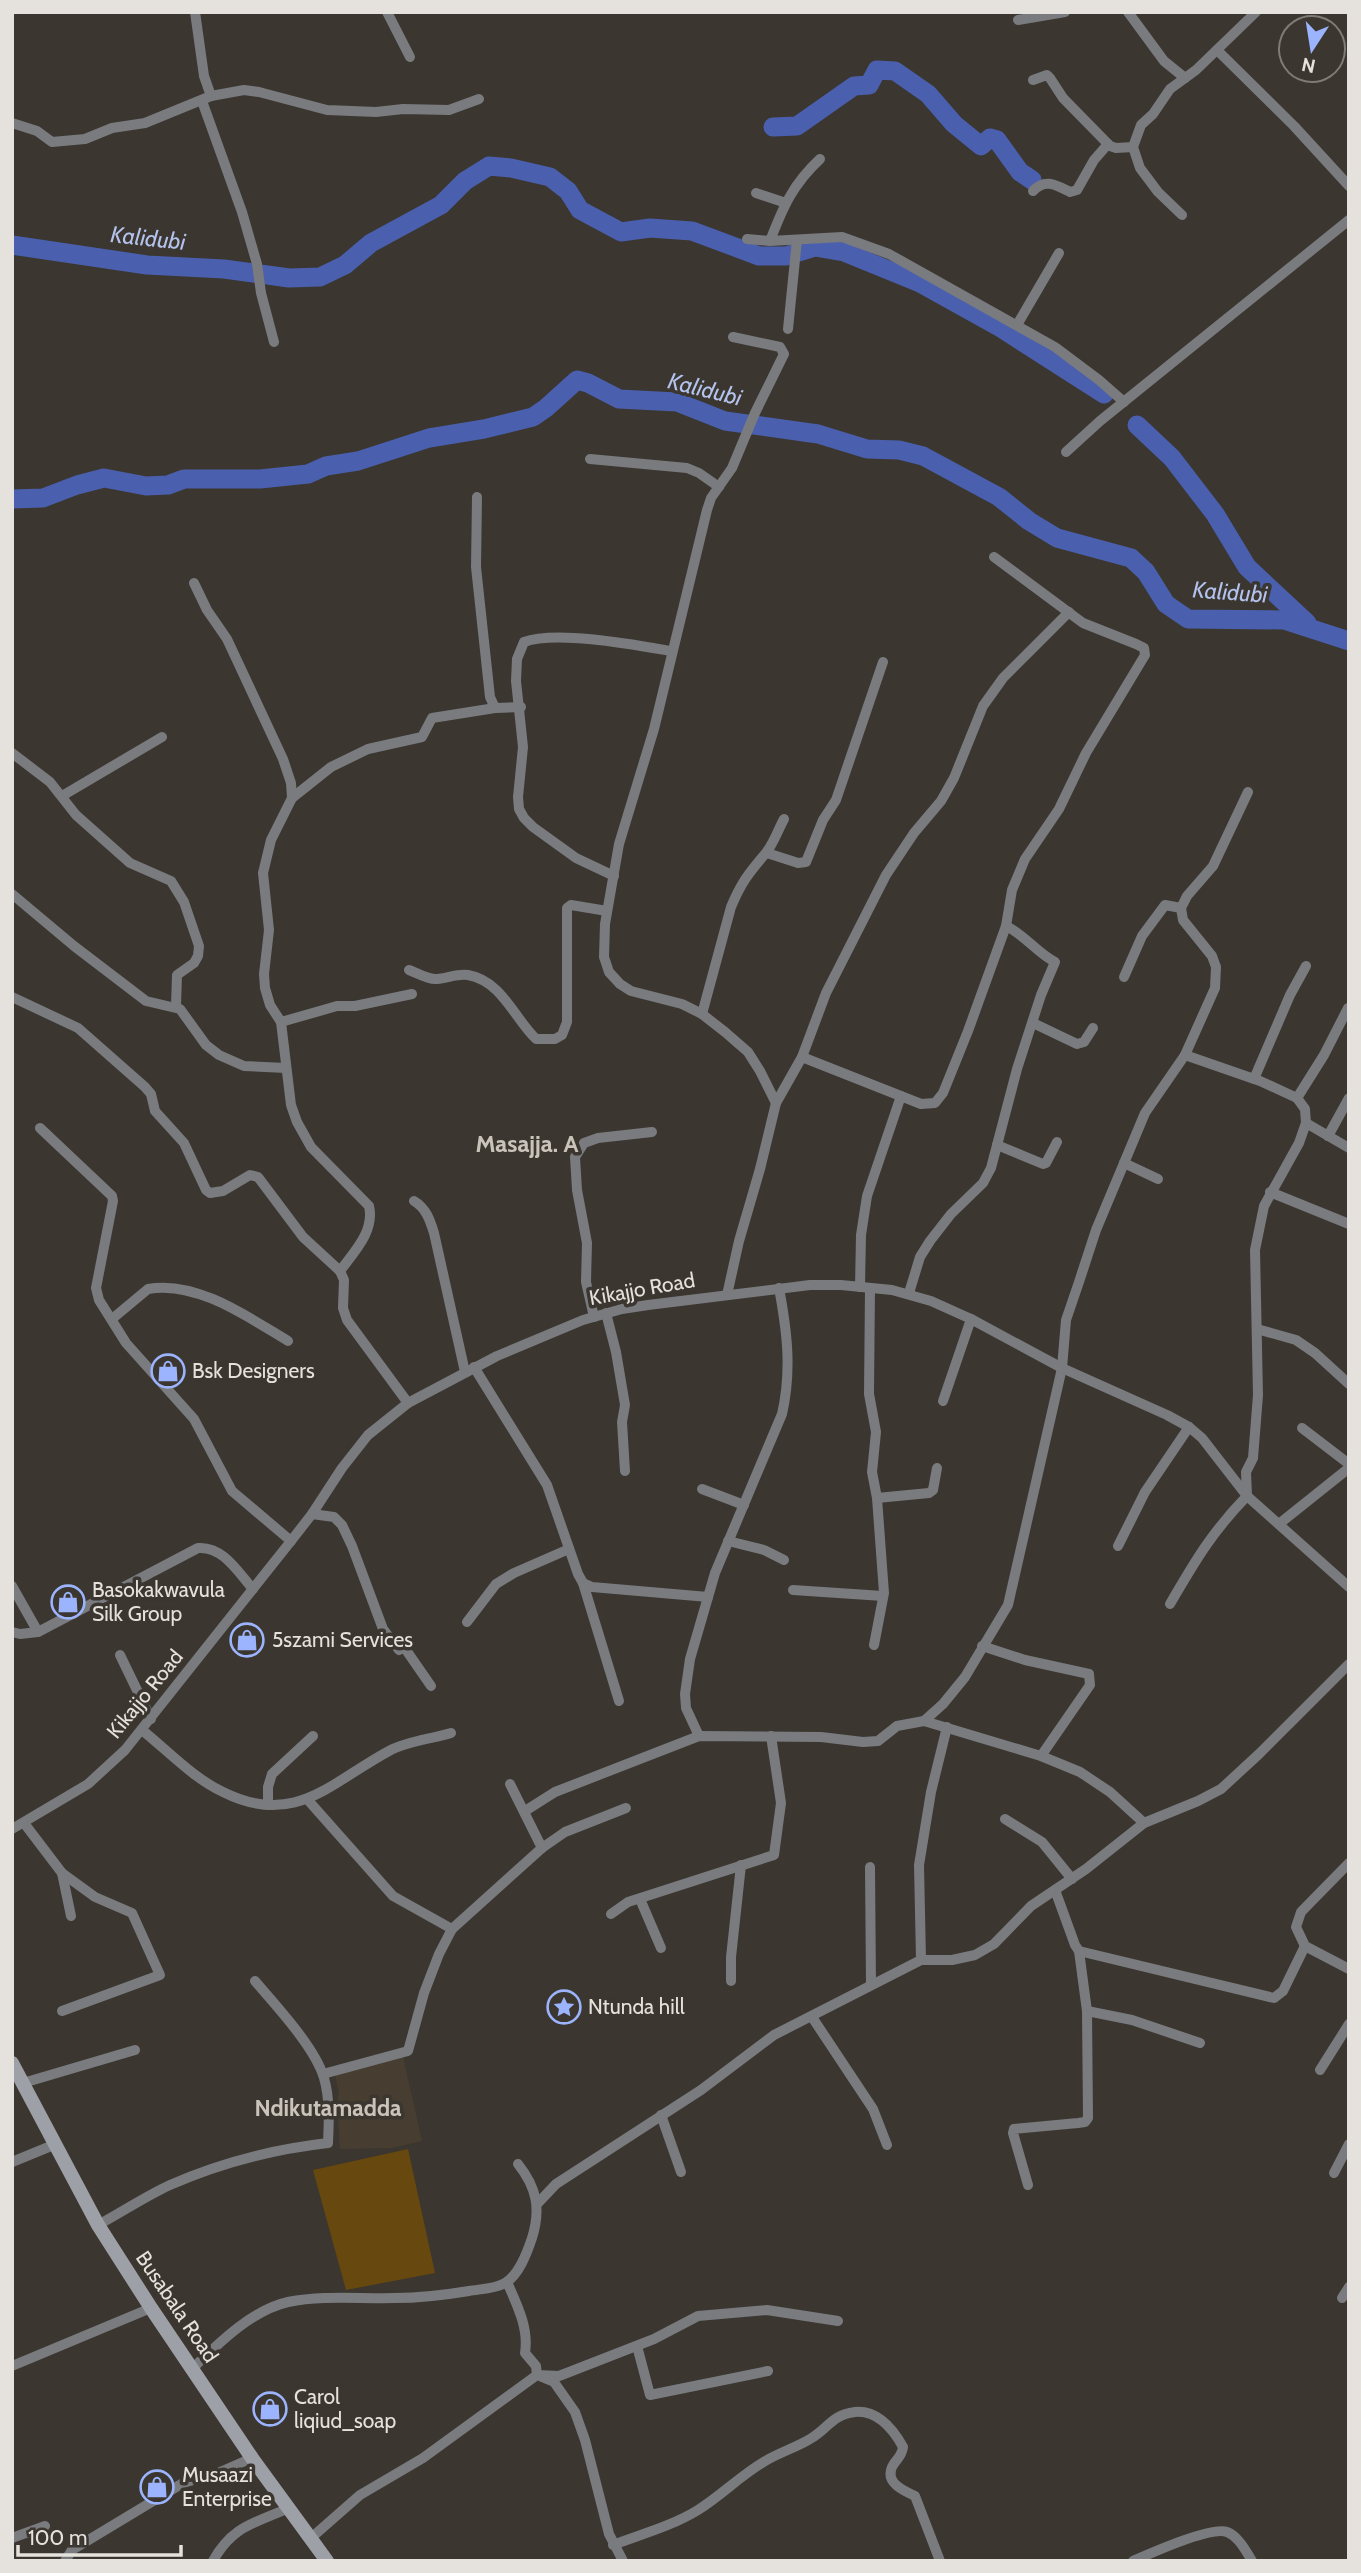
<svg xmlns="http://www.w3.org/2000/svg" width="1361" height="2573" viewBox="0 0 1361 2573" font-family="Cabin,sans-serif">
  <rect width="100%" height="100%" fill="#3b362f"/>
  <path fill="#473e31" d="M403 2057 422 2141 391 2148 340 2149 337 2103 339 2093 335 2075Z"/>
  <path fill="#67480e" d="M408 2149 435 2273 346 2290 313 2170Z"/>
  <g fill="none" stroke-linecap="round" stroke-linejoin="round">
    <g stroke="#4a60ae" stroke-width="19">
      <path d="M773 127 797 126 854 86 869 85 877 70 895 71 928 94 954 124 981 146 990 138 997 140 1020 172 1032 180"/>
      <path d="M12 245 147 265 224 269 289 278 320 277 345 265 371 243 441 205 465 181 489 166 511 168 550 177 568 191 580 210 621 232 650 228 692 231 759 256H786L815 247 844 252 920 283 1001 328 1104 394"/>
      <path d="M1137 425 1172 458 1215 514 1247 567 1307 623"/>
      <path d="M12 499 43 498 77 485 104 478 146 486 168 485 184 479H260L308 474 326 466 358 461 429 438 484 429 533 417 546 408 577 380 588 383 619 399 677 402 725 421 818 434 867 449 899 450 923 456 999 497 1029 521 1057 538 1131 558 1146 572 1166 604 1188 619 1284 620 1349 641"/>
    </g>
    <g stroke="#797b7f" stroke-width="10">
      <path d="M387 12 410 57"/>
      <path d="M1128 12 1164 61 1185 78"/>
      <path d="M1018 20 1065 12"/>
      <path d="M1217 50 1294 126 1349 186"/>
      <path d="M1033 80 1047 75 1050 78 1063 98 1110 146 1116 148 1133 147"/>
      <path d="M211 96 244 90 259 92 327 110 376 112 403 109 449 110 479 99"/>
      <path d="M202 101 242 212 257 264 261 293 274 342"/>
      <path d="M12 123 37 131 52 142 85 139 112 128 145 123 211 96 204 76 195 12"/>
      <path d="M1033 191C1045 178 1056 185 1070 192L1077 190 1094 160 1108 144"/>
      <path d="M756 193 786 203"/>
      <path d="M1182 215 1158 192 1140 168 1133 147 1141 125 1153 114 1170 89 1196 70 1256 12"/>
      <path d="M747 239 770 241 842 237 889 254 1055 347 1099 380 1124 402"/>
      <path d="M770 241C783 207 793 184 820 159"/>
      <path d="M1017 325 1059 253"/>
      <path d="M788 329 797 240"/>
      <path d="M733 337 780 347 784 354 755 413 732 468 711 498 707 510 654 729 619 844 605 924 604 957 609 972 620 984 631 991 682 1004 702 1014 725 1032 748 1052 760 1071 776 1103"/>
      <path d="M1066 452 1100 421 1349 220"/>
      <path d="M590 459 687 468 699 473 719 487"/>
      <path d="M477 497 476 567 490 697 495 708 521 707"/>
      <path d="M194 583 207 610 227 639 283 759 291 783 292 798 271 840 263 873 269 930 264 974 265 988 270 1005 281 1022 291 1105 297 1122 311 1147 369 1206C375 1231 354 1252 340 1271"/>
      <path d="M12 753 50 782 76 815 130 863 171 881 184 902 199 946 198 956 194 963 177 975 176 1006"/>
      <path d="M62 796 162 737"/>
      <path d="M292 798 331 767 368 749 422 737 432 718 495 708"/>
      <path d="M767 853 798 863 806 862 823 820 836 800 883 662"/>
      <path d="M614 876 576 858 533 827 524 818 519 809 518 797 523 747 516 681 517 659 524 642C556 630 636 645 671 651"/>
      <path d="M12 894 74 946 146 1001 180 1009 206 1045 219 1055 244 1066 286 1068"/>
      <path d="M409 970C417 973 427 979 435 979 446 979 457 973 468 975 502 981 514 1018 536 1039H555L562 1035 567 1022V908L571 905 607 911"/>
      <path d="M1124 977 1142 936 1165 905 1181 908"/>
      <path d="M12 997 78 1028 145 1087 151 1094 155 1111 184 1143 206 1190 210 1193 223 1191 250 1175 258 1177 303 1237 340 1271 344 1280 343 1308 347 1320 408 1403"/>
      <path d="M702 1014 731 907C741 883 748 874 765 854 773 845 778 830 784 819"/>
      <path d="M281 1022 337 1006H355L412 994"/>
      <path d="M1033 1023 1077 1044 1084 1042 1093 1028"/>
      <path d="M802 1057 921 1104 935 1103 943 1093 968 1031 1006 926 1012 890 1025 859 1059 809 1086 753 1145 655 1144 648 1136 644 1083 623 994 557"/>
      <path d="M1254 1079 1290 995 1306 966"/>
      <path d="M1297 1098 1324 1055 1348 1008"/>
      <path d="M1306 1123 1349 1148"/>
      <path d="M40 1128 112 1196 113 1201 96 1288 99 1300 126 1343 194 1419 232 1491 291 1541"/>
      <path d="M1328 1136 1349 1098"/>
      <path d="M997 1145 1043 1164 1046 1163 1057 1142"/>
      <path d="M1124 1163 1158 1179"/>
      <path d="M1270 1192 1349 1224"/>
      <path d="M414 1201C426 1208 430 1220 434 1233L465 1372"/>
      <path d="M860 1287 861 1235 867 1196 901 1096"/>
      <path d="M870 1288 869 1394 876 1432 872 1472 877 1498 884 1593 874 1645"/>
      <path d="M909 1293 920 1257 930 1241 951 1214 983 1183 991 1168 1017 1069 1041 995 1055 962C1037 953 1025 935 1006 926"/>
      <path d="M727 1295 739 1241 760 1169 776 1103 802 1057 826 993 886 875 914 833 941 801 954 778 983 706 1003 678 1069 612"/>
      <path d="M606 1313 616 1352 625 1405 622 1422 625 1471"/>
      <path d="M594 1317 586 1282 587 1243 577 1190 575 1157 584 1143 598 1138 652 1132"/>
      <path d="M112 1319 148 1289C196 1280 248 1317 288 1341"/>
      <path d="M1257 1329 1296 1340 1315 1353 1349 1384"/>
      <path d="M474 1367 547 1485 578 1574 583 1583 592 1587 708 1597"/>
      <path d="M943 1401 971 1319"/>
      <path d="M1302 1428 1349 1464"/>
      <path d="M702 1489 744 1505"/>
      <path d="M877 1498 929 1493 933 1490 937 1468"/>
      <path d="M312 1514 334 1517 342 1525 352 1546 383 1629 399 1650 404 1647 431 1686"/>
      <path d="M1279 1524 1349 1468"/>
      <path d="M728 1541 764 1550 784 1560"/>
      <path d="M1118 1546 1145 1492 1189 1427"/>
      <path d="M583 1583 619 1701"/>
      <path d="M12 1586 38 1632"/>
      <path d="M793 1590 883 1596"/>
      <path d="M1170 1604C1195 1561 1212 1532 1247 1496L1246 1472 1253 1458 1258 1395 1255 1250 1264 1206 1299 1143 1306 1123 1305 1109 1297 1098 1260 1081 1185 1055"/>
      <path d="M467 1622 496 1584 514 1573 569 1549"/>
      <path d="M12 1632 20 1634 38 1632 198 1548C223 1546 238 1572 253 1589"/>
      <path d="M982 1646 1025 1660 1089 1674 1090 1685 1041 1756"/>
      <path d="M120 1655 151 1719"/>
      <path d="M924 1721 943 1704 965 1677 1008 1605 1062 1368 1066 1320 1079 1282 1096 1230 1145 1113 1185 1055 1215 988 1216 967 1212 956 1183 920 1181 908 1187 896 1213 866 1248 792"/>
      <path d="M142 1730C168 1751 193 1778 223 1792 295 1828 331 1782 389 1751 407 1741 432 1739 451 1733"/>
      <path d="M699 1736 686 1708 685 1694 690 1659 715 1573 782 1414C792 1370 787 1331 779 1288"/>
      <path d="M307 1799 393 1896 452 1929"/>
      <path d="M268 1805V1787L272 1774 313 1736"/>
      <path d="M525 1811 555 1792 699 1736 821 1737 863 1742 878 1741 897 1726 924 1721 1041 1756 1080 1772 1110 1792 1144 1823"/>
      <path d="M1005 1819 1042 1842 1072 1879"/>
      <path d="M24 1823 62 1873 95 1897 132 1913 160 1975 62 2011"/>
      <path d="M12 1829 88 1784 125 1750 291 1541 312 1514 342 1468 368 1435 408 1403 497 1356 583 1320 622 1309 648 1305 810 1285H841L892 1290 931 1301 971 1319 1062 1368 1167 1415 1189 1427 1202 1438 1247 1496 1349 1587"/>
      <path d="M542 1848 565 1832 626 1808"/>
      <path d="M1349 1863 1301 1912 1296 1927 1305 1946 1349 1969"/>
      <path d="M870 1867 871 1985"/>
      <path d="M62 1873 71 1916"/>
      <path d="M1055 1890 1075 1945 1079 1951 1274 1998 1283 1991 1305 1946"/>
      <path d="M640 1899 661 1948"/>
      <path d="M611 1914 628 1902 774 1855 781 1803 771 1736"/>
      <path d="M1079 1951 1087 2011 1132 2020 1200 2043"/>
      <path d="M921 1960 919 1865 931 1792 947 1727"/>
      <path d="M731 1981V1957L741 1865"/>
      <path d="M812 2017 873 2109 887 2145"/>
      <path d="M1320 2070 1349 2024"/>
      <path d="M323 2074 408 2051 424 1993 439 1954 452 1929 542 1848 510 1784"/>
      <path d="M23 2083 135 2050"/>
      <path d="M661 2115 681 2172"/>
      <path d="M12 2162 56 2144"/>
      <path d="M1334 2173 1349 2144"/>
      <path d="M1028 2185 1013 2133 1014 2129 1078 2123 1085 2122 1088 2118 1087 2011"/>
      <path d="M538 2203 556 2184 701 2090 774 2035 921 1960H952L975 1955 994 1944 1031 1906 1086 1869 1144 1823 1198 1801 1221 1789 1259 1754 1349 1664"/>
      <path d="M98 2225C122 2212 146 2196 170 2185 220 2163 275 2149 328 2143 329 2121 330 2099 324 2078 315 2047 276 2006 255 1981"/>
      <path d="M507 2282C517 2305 529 2328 525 2353L536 2366 537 2375 559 2376 654 2339 698 2316 767 2310 838 2321"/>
      <path d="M1342 2298 1349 2287"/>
      <path d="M637 2346 650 2395 768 2371"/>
      <path d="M12 2366 151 2308"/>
      <path d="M193 2368C219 2343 252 2310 288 2302 323 2295 360 2299 395 2298 419 2298 445 2295 469 2291 480 2289 495 2289 505 2283 519 2275 527 2253 532 2238 541 2209 537 2188 518 2164"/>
      <path d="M12 2538 45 2526"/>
      <path d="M311 2538 360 2495 423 2458 537 2375 554 2382 575 2412 585 2440 609 2534 623 2561"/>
      <path d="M613 2545C642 2534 672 2526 698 2510 722 2495 742 2474 767 2460 781 2452 797 2447 810 2439 828 2429 831 2415 855 2412 878 2410 893 2429 903 2447 902 2457 896 2459 892 2467 885 2483 904 2491 915 2496L940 2561"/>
      <path d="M65 2561 72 2550 183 2483 218 2473 252 2458"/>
      <path d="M213 2561C232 2526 255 2523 289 2508"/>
      <path d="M1133 2561C1151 2553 1211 2526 1227 2532 1238 2536 1246 2551 1252 2561"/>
    </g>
    <path stroke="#9ea0a7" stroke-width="14" d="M12 2063 98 2225 151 2308 252 2458 327 2561"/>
  </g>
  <defs>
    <symbol id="shop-ring" viewBox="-11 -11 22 22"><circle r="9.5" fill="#3b362f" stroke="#9bb4fd" stroke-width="1.5"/><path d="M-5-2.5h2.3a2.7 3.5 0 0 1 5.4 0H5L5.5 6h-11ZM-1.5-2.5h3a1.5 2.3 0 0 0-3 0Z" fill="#9bb4fd"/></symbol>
    <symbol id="sight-ring" viewBox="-11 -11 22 22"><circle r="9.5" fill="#3b362f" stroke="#9bb4fd" stroke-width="1.5"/><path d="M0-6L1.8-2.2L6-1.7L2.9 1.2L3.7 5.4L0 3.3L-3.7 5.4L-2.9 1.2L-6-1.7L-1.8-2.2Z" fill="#9bb4fd"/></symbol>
  </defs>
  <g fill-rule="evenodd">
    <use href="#shop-ring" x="149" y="1352" width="38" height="38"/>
    <use href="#shop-ring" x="49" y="1583" width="38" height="38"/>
    <use href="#shop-ring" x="228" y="1621" width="38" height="38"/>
    <use href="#sight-ring" x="545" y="1988" width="38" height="38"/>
    <use href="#shop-ring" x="251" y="2390" width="38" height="38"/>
    <use href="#shop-ring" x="138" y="2468" width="38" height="38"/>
  </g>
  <g text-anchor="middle" stroke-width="7" stroke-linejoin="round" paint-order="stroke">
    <g font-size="21" fill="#e5e2dd" stroke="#3b362f">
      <text transform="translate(642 1289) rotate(-10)" y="7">Kikajjo Road</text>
      <text transform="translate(145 1694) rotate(-51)" y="7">Kikajjo Road</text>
      <text transform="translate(177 2307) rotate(56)" y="7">Busabala Road</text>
    </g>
    <g font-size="21" fill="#e5e2dd" stroke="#3b362f" text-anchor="start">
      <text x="192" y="1378">Bsk Designers</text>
      <text x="92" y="1597">Basokakwavula<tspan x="92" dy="24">Silk Group</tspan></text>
      <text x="272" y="1647">5szami Services</text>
      <text x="588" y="2014">Ntunda hill</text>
      <text x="294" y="2404">Carol<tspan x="294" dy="24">liqiud_soap</tspan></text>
      <text x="182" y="2482">Musaazi<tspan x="182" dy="24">Enterprise</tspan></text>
    </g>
    <g font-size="23" font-style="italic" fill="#b4c3ee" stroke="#3b362f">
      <text transform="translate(148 238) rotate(6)" y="8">Kalidubi</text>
      <text transform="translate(705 389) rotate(14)" y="8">Kalidubi</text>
      <text transform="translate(1230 592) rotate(4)" y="8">Kalidubi</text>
    </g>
    <g font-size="23" font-weight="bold" fill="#c9c3ba" stroke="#3b362f">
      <text x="328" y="2116">Ndikutamadda</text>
    </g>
    <g font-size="24" font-weight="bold" fill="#c9c3ba" stroke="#3b362f">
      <text x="527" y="1152">Masajja. A</text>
    </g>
  </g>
  <rect width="1361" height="2573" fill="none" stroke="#e5e2dd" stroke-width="28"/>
  <g transform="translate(1312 49) rotate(192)"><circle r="33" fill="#3b362f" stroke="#7f7b75" stroke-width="2"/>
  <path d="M0-5L12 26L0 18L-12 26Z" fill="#9bb4fd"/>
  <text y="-10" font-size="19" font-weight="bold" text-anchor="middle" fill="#e5e2dd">N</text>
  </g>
  <path d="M18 2545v10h163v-10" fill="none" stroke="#e5e2dd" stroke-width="3.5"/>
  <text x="28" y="2545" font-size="21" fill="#e5e2dd" stroke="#3b362f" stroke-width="5" paint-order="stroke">100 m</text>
</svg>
